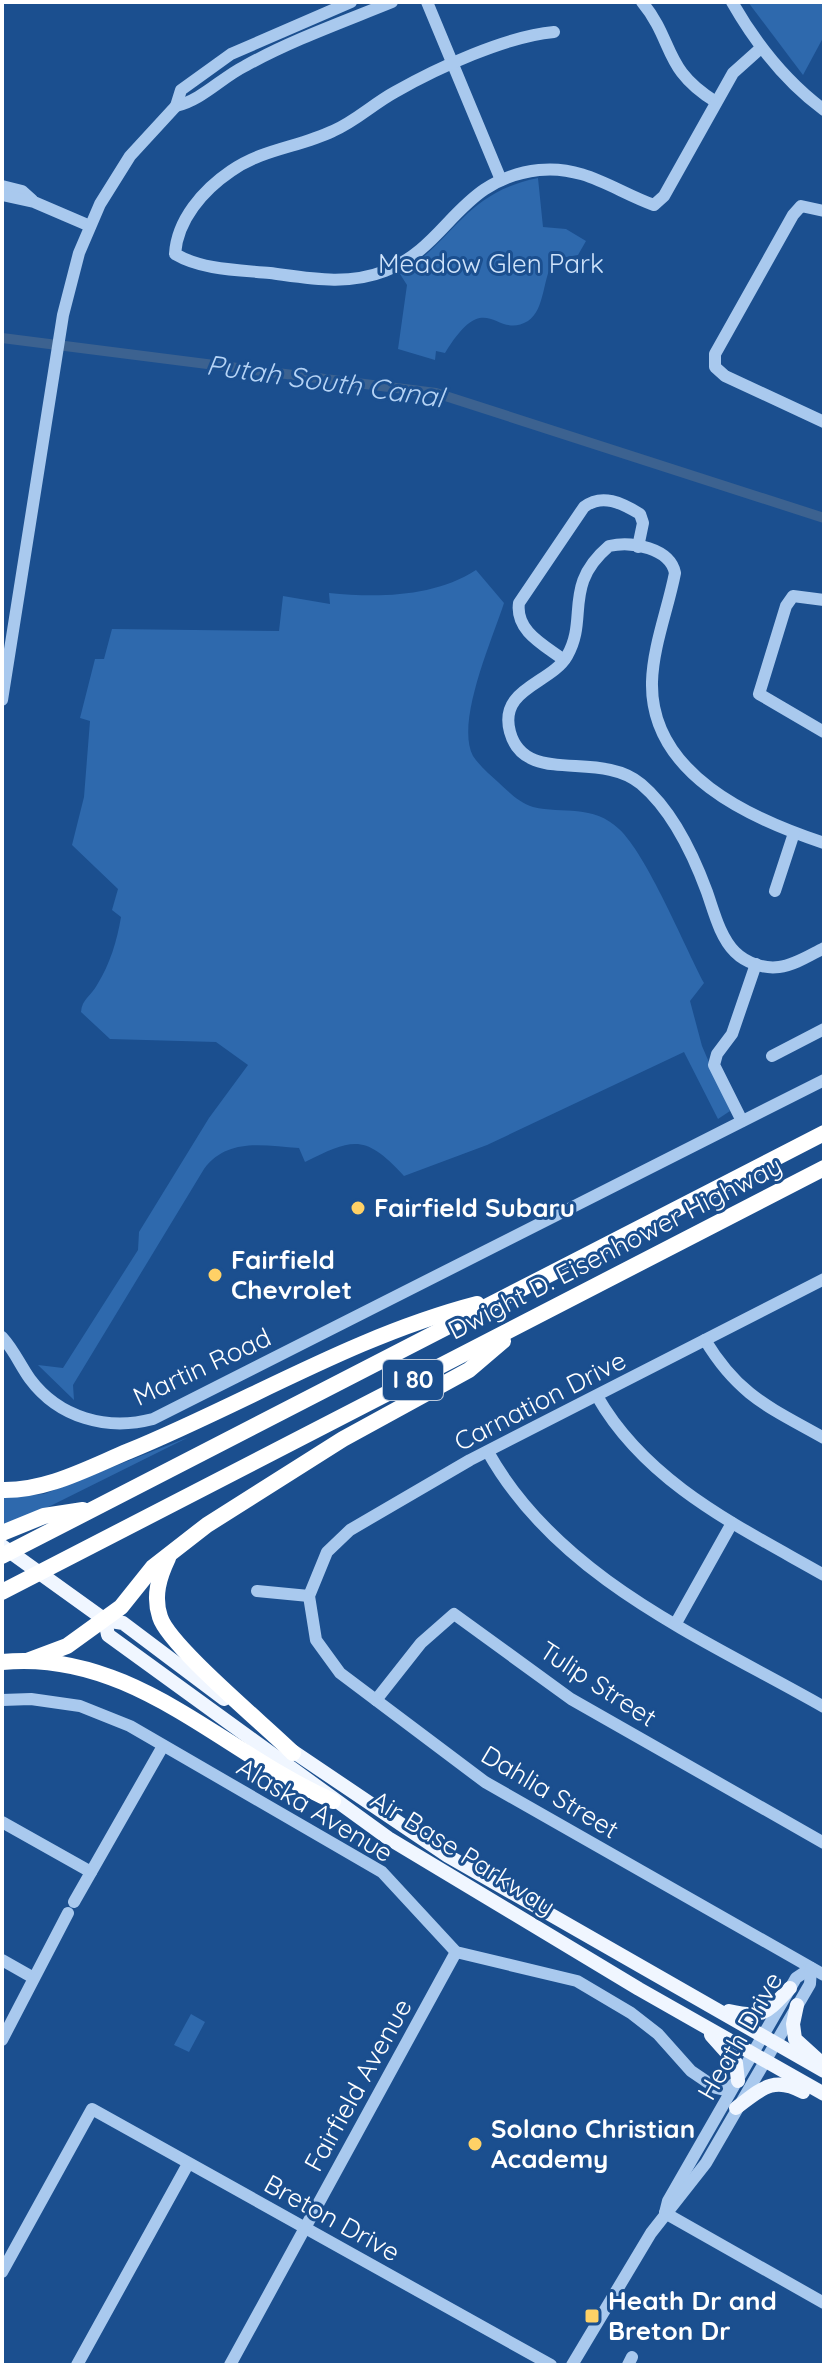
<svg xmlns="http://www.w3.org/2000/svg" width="826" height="2367" viewBox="0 0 826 2367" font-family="Quicksand,sans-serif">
  <rect width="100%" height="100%" fill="#1b4f8f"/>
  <g fill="#2e69ad">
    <path d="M748 2H824V36L803 75Z"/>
    <path d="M538 178 543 227 566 229 586 241 578 255 555 259C542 276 546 309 528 321 495 341 487 284 445 353L436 351 435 360 398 349 407 285 400 274C456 239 464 193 538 178Z"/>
    <path d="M476 570 504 603C493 638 455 722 473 756 479 765 490 775 498 782 508 791 519 803 533 807 563 814 593 804 619 829 647 855 684 945 704 983L690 1001 702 1046 730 1111 718 1119 684 1052 487 1145 404 1176C365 1134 354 1138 305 1162L299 1148C264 1146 228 1137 204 1169L73 1385 74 1400 38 1365 63 1368 138 1250 139 1232 209 1118 248 1065 216 1042 110 1039 81 1012C82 999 91 996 97 985 110 964 117 941 121 917L112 910 118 889 72 845 84 797 90 721 80 718 95 659H104L112 629 279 631 283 596 330 604 329 593C379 598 434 597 476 570Z"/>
    <path d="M189 1437 2 1530V1497L44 1494Z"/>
    <path d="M191 2014 205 2022 189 2052 174 2045Z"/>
  </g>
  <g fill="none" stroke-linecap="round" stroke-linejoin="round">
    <path stroke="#3c6290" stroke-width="10" d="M2 338 436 393 824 518"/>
    <g stroke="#a9c9ee" stroke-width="12">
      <path d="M427 2 501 180"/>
      <path d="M642 2C675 42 662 69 716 102"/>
      <path d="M732 2C756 44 785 81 824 110"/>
      <path d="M554 32C507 36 437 68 395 92 373 104 356 121 333 131 300 147 262 149 231 171 203 190 177 220 175 254 202 270 239 270 270 273 308 278 347 286 385 271 450 245 458 179 539 170 584 165 615 191 654 205L664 196 733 73 761 48"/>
      <path d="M176 106C202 100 221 78 245 66 292 40 343 22 392 2"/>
      <path d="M2 186 22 191 32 200"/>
      <path d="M2 195 34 202 90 226"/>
      <path d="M824 211 801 206 793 215 715 354V367L725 376 824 422"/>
      <path d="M824 600 793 596 786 606 759 694 824 732"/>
      <path d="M564 660C544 645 515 631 519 603L584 507C602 493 622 503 640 514L643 523 638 547"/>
      <path d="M2 700 63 315 79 253 100 204 130 156 176 106 181 90 231 54 351 2"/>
      <path d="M824 843C751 819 650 774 652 682 653 646 668 609 675 573 670 548 632 541 609 546 562 586 589 618 567 656 551 684 498 688 510 732 525 787 600 749 641 784 673 811 693 854 707 892 714 912 720 937 735 952 746 963 764 969 779 967 795 965 810 955 824 948"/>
      <path d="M775 891 794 833"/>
      <path d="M772 1056 824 1029"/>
      <path d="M742 1121 714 1065 717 1054 732 1034 756 964"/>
      <path d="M824 1279 470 1460 350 1530 327 1552 309 1596 316 1640 340 1673 485 1782 824 1975"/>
      <path d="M2 1337C14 1350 20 1365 30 1379 59 1418 107 1431 153 1419L824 1080"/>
      <path d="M705 1340C739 1396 769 1407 824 1438"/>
      <path d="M597 1396C647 1484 740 1527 824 1575"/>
      <path d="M488 1452C559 1579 703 1638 824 1707"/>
      <path d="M257 1591 309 1596"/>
      <path d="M676 1623 732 1523"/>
      <path d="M2 1700 31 1699 80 1706 130 1726 382 1872 456 1952 577 1981 631 2013 658 2034 691 2071 716 2088 725 2090 738 2081"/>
      <path d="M376 1700 421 1643 454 1614 571 1699 824 1843"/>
      <path d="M2 1822 91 1872"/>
      <path d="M74 1902 163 1746"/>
      <path d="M2 1960 32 1977"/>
      <path d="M2 2040 68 1913"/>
      <path d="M665 2213 668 2201 796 1978 811 1968"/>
      <path d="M665 2213 824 2303"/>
      <path d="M2 2272 92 2109 551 2365"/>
      <path d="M77 2365 188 2164"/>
      <path d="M230 2365 456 1952"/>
      <path d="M572 2365 651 2233 706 2163 810 1984 811 1968"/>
      <path d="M628 2365 632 2357"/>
    </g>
    <g stroke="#f0f6ff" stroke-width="14">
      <path d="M2 1546 105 1620 123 1623 224 1699"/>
      <path d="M105 1620 108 1635 388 1838 639 1989 824 2094"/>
      <path d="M285 1746 448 1856 824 2071"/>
      <path d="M797 2005 793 2024 795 2039 817 2059"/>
      <path d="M729 2011C764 2019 766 2013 790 1988"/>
      <path d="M711 2035 736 2063 738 2081"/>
      <path d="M736 2108C760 2090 773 2075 803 2092"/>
    </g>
    <g stroke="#fff" stroke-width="16">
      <path d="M2 1490C47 1491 88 1468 129 1451 246 1403 354 1336 477 1304"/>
      <path d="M2 1533 44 1516 83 1510"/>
      <path d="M2 1556 824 1133"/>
      <path d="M168 1558C159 1577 153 1596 160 1617 169 1646 266 1726 293 1753"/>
      <path d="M2 1592 824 1168"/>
      <path d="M27 1661 67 1646 121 1607 153 1567 207 1525 343 1439 469 1370 503 1341"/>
      <path d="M2 1662C133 1649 223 1753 333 1801"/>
    </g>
  </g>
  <g fill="#ffd166" stroke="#1b4f8f" stroke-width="3">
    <circle cx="358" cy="1208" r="8"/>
    <circle cx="215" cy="1275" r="8"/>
    <circle cx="475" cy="2144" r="8"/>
    <rect x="584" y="2308" width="16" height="16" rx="4"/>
  </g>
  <g text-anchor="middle" stroke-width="6" stroke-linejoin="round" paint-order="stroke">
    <rect fill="#1b4f8f" stroke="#bbcadd" stroke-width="2" x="383" y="1360" width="60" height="40" rx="6"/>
    <g font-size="24" font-weight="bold" fill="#fff">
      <text x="413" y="1388">I 80</text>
    </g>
    <g font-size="26" fill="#cfe3fa" stroke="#1b4f8f">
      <text x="491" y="273">Meadow Glen Park</text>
    </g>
    <g font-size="26" font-weight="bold" fill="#fff" stroke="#1b4f8f" text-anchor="start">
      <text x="374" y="1217">Fairfield Subaru</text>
      <text x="231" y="1269">Fairfield<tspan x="231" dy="30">Chevrolet</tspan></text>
      <text x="491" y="2138">Solano Christian<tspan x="491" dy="30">Academy</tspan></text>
      <text x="608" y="2310">Heath Dr and<tspan x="608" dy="30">Breton Dr</tspan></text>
    </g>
    <g font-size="26" fill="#fff" stroke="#1b4f8f">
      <text transform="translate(615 1248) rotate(-27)" y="9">Dwight D. Eisenhower Highway</text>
      <text transform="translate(202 1367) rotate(-25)" y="9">Martin Road</text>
      <text transform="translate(540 1401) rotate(-27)" y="9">Carnation Drive</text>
      <text transform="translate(598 1684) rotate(33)" y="9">Tulip Street</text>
      <text transform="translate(550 1792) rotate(31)" y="9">Dahlia Street</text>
      <text transform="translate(315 1810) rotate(31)" y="9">Alaska Avenue</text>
      <text transform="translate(463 1853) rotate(32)" y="9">Air Base Parkway</text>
      <text transform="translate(740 2036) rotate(-60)" y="9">Heath Drive</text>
      <text transform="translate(358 2085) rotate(-61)" y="9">Fairfield Avenue</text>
      <text transform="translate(332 2218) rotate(29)" y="9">Breton Drive</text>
    </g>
    <g font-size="28" font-style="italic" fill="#b5d3f5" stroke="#1b4f8f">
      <text transform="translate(325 381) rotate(8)" y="10">Putah South Canal</text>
    </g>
  </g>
  <rect width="826" height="2367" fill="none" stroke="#ffffff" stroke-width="8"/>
</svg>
